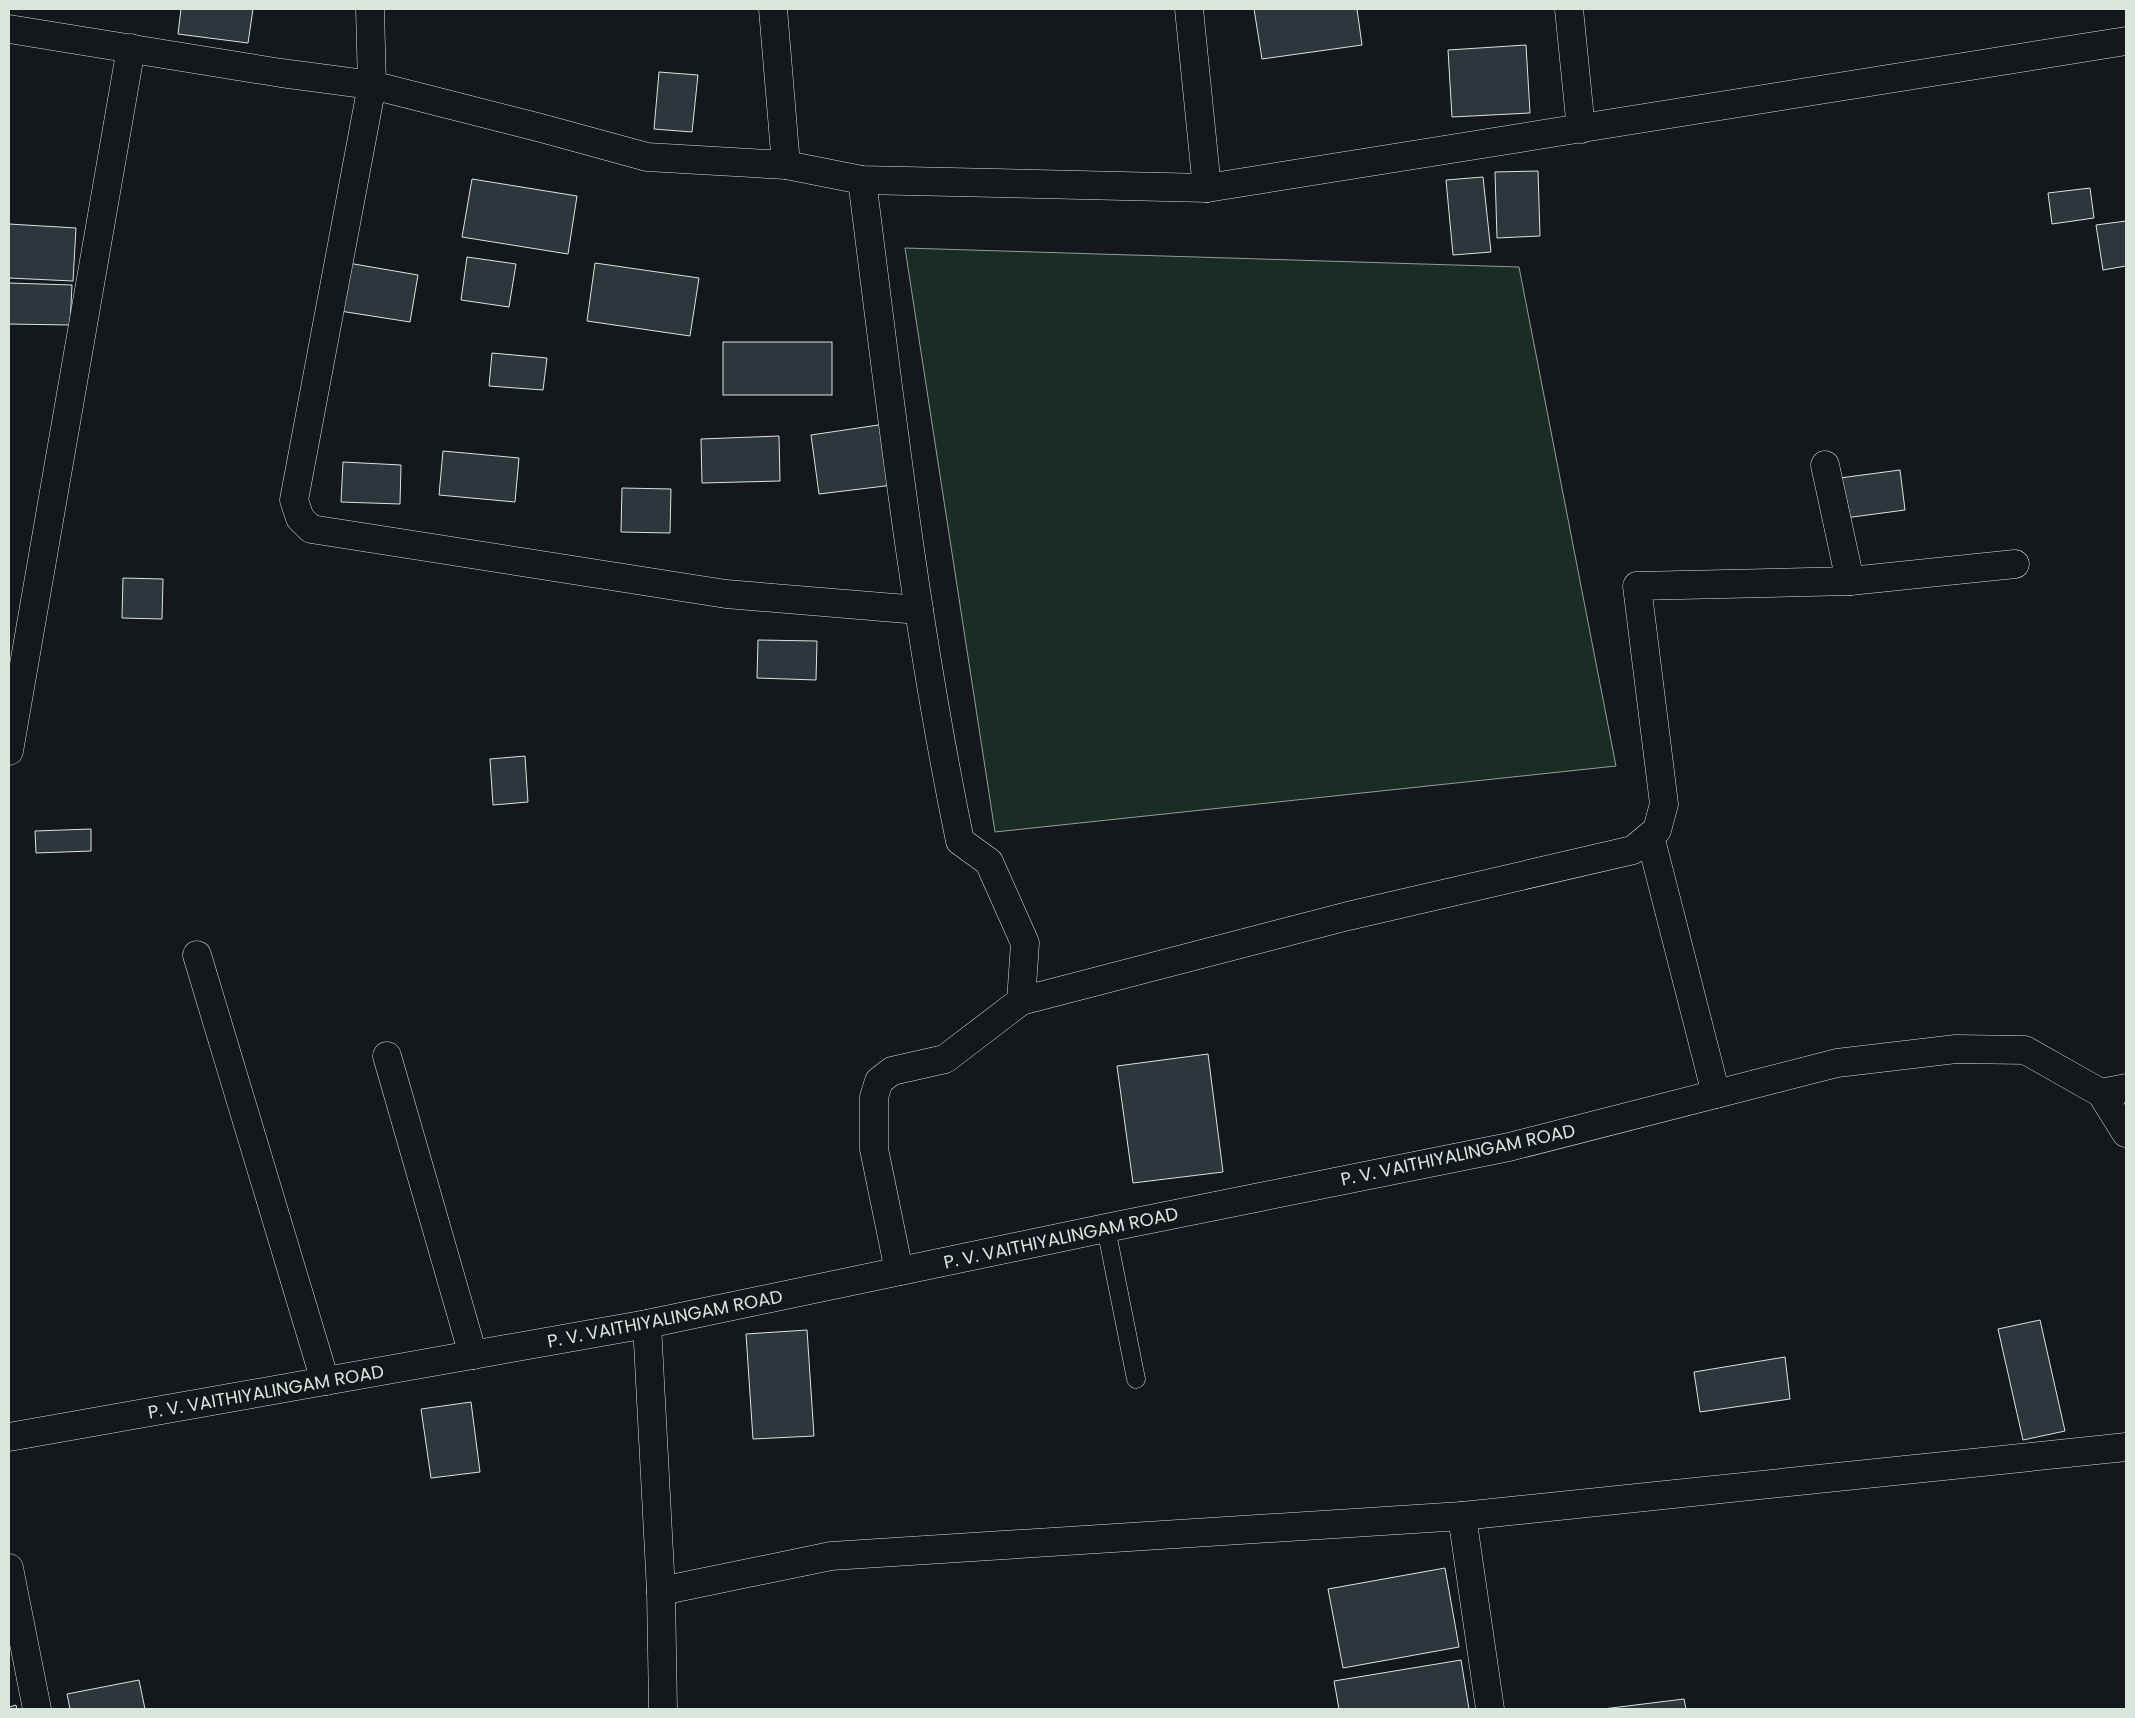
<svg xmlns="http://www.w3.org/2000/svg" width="2135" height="1718" viewBox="0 0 2135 1718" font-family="Poppins,sans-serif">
  <rect width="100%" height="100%" fill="#14181c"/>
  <path fill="#1a2d24" stroke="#939e99" d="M905 248 1519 267 1616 766 995 832Z"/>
  <g fill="#2c363c" stroke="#d8e6dc">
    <path d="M181 9H253L248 43 178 34Z"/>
    <path d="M1254 9H1357L1362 45 1262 59Z"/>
    <path d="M1526 45 1530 113 1452 117 1448 50Z"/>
    <path d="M659 72 698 75 692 132 654 129Z"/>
    <path d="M1538 171 1540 236 1497 238 1495 172Z"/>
    <path d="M1483 177 1491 252 1453 255 1446 180Z"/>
    <path d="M472 179 577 196 568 254 462 237Z"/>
    <path d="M2090 188 2094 218 2052 224 2048 193Z"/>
    <path d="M2126 221V266L2103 270 2096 225Z"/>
    <path d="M9 224 76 228 73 281 9 278Z"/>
    <path d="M467 257 516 264 509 307 461 300Z"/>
    <path d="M348 263 418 275 410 322 340 311Z"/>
    <path d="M595 263 699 278 690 336 587 321Z"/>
    <path d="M9 283 72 285 70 325 9 324Z"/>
    <rect x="723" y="342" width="109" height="53"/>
    <path d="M492 353 547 358 543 390 489 386Z"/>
    <path d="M885 424 893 485 819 494 811 435Z"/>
    <path d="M779 436 780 481 702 483 701 439Z"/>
    <path d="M443 451 519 458 515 502 439 495Z"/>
    <path d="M343 462 401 465 400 504 341 502Z"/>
    <path d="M1900 470 1905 510 1845 518 1840 478Z"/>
    <path d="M622 488 671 489 670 533 621 532Z"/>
    <path d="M123 578 163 579 162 619 122 618Z"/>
    <path d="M758 640 817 641 816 680 757 678Z"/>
    <path d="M525 756 528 802 493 805 490 759Z"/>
    <path d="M91 829V851L36 853 35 831Z"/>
    <path d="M1208 1054 1223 1172 1133 1183 1117 1066Z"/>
    <path d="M2040 1320 2065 1431 2023 1440 1998 1329Z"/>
    <path d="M807 1330 814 1436 753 1439 746 1334Z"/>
    <path d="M1785 1357 1790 1399 1700 1412 1694 1372Z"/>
    <path d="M471 1402 480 1472 431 1478 421 1409Z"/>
    <path d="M1445 1568 1459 1647 1343 1668 1328 1589Z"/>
    <path d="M1461 1660 1469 1709H1339L1334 1681Z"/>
    <path d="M139 1680 145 1709H70L67 1694Z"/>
    <path d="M1684 1699 1686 1709H1603Z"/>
    <path d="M16 1705 17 1709H9V1707Z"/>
  </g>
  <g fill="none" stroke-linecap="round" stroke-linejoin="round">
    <defs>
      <path id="lane" d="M1106 1228 1136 1379"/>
      <g id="street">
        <path d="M370 9 372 85 294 500 300 518 311 529 726 594 919 610"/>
        <path d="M773 9 786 165"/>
        <path d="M1189 9 1207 188"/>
        <path d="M1569 9 1581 129"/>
        <path d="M9 29 281 73 372 85 541 128 647 157 786 165 862 180 1207 188 2126 41"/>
        <path d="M862 180C890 401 915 623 960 841L989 862 1025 943 1021 1001 945 1059 892 1071 879 1081 874 1097V1149L899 1271"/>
        <path d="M1825 465 1850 581 2015 564"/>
        <path d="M9 751 131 48"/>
        <path d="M1650 836 1716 1094"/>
        <path d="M197 955 325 1381"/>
        <path d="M1021 1001 1348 916 1633 850 1657 830 1664 804 1637 586 1850 581"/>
        <path d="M387 1056 473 1355"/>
        <path d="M2101 1093 2126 1088"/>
        <path d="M647 1324 661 1591 663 1709"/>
        <path d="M1462 1516 2126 1447"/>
        <path d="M9 1568 37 1709"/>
        <path d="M661 1591 831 1556 1462 1516 1490 1709"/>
      </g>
      <path id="secondary" d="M9 1437 647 1324 1106 1228 1509 1147 1837 1063 1956 1049 2025 1050 2101 1093 2126 1133"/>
    </defs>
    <use href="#lane" stroke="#d8e6dc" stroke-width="19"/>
    <use href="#street" stroke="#d8e6dc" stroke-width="29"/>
    <use href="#secondary" stroke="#d8e6dc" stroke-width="29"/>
    <use href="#lane" stroke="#14181c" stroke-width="18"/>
    <use href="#street" stroke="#14181c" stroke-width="28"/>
    <use href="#secondary" stroke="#14181c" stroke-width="28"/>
  </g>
  <g text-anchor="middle" stroke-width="4" stroke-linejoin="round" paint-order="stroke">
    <g font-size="18" fill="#d8e6dc" stroke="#14181c">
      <text transform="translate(1458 1155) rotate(-12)" y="6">P. V. VAITHIYALINGAM ROAD</text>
      <text transform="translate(1061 1238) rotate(-12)" y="6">P. V. VAITHIYALINGAM ROAD</text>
      <text transform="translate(665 1319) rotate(-11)" y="6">P. V. VAITHIYALINGAM ROAD</text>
      <text transform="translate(266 1392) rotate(-10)" y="6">P. V. VAITHIYALINGAM ROAD</text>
    </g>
  </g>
  <rect width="2135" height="1718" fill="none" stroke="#d8e6dc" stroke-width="20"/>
</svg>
